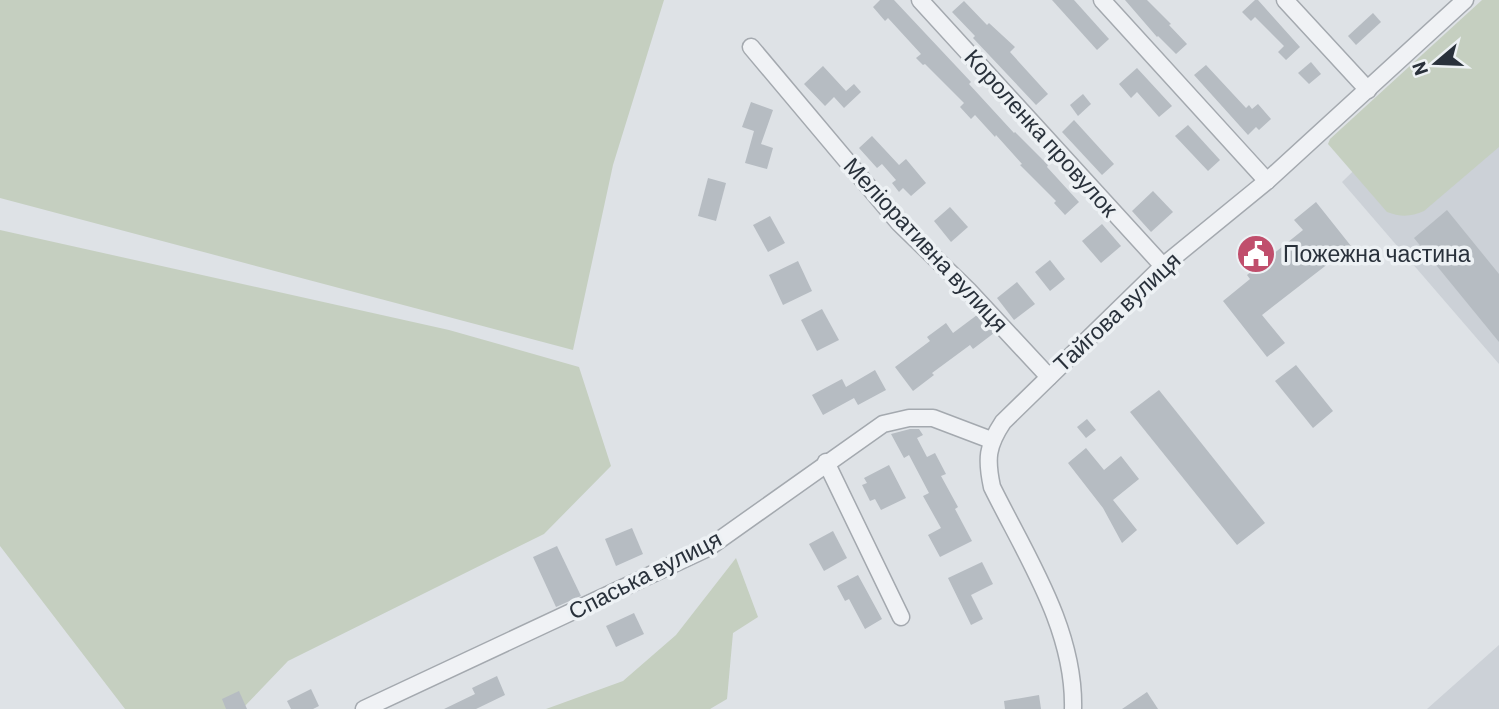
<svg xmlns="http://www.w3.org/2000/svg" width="1499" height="709" viewBox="0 0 1499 709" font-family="Barlow,sans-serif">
  <rect width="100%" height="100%" fill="#dee2e6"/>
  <g fill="#ccd1d7">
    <path d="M1499 29V364L1342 182Z"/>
    <path d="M1499 645V709H1427Z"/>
  </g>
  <g fill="#c5cfc0">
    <path d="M0 0H664L613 165 573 350 0 198Z"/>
    <path d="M1482 0H1499V147L1424 211C1411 217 1400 217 1387 212L1328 144 1330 139Z"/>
    <path d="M0 230 449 330 579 367 611 466 544 534 288 661 242 709H125L0 546Z"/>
    <path d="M736 558 758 617 733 633 727 699 710 709H546L623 681 676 635Z"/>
  </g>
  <g fill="#b6bcc2">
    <path d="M880 0H894L971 82 969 84 1014 133 1015 132 1048 165 1047 167 1079 202 1065 215 1054 203 1056 201 1020 165 1022 164 996 135 995 137 975 115 971 119 960 107 964 103 925 64 923 65 916 58 921 54 888 18 885 21 873 7Z"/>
    <path d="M1052 0H1074L1109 39 1097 50Z"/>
    <path d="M1125 0H1147L1171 24 1169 25 1187 44 1176 54 1158 36 1157 37Z"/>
    <path d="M1255 0H1258L1300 47 1286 60 1278 52 1284 46 1255 17 1251 21 1242 12Z"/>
    <path d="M964 1 987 25 989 23 1015 47 1010 52 1048 94 1036 105 973 38 975 36 952 12Z"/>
    <path d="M1373 13 1381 22 1356 45 1348 36Z"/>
    <path d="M1311 62 1321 74 1309 84 1298 73Z"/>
    <path d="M1206 65 1246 108 1249 105 1252 109 1258 104 1271 119 1259 130 1256 127 1248 135 1194 75Z"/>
    <path d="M823 66 846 91 854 84 861 92 844 108 834 97 825 106 804 84Z"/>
    <path d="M1137 68 1172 106 1159 117 1137 92 1131 98 1119 84Z"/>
    <path d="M1083 94 1091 104 1078 116 1070 105Z"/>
    <path d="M751 102 773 110 761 144 773 148 767 169 745 163 754 131 742 127Z"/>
    <path d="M1074 120 1114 164 1102 175 1062 132Z"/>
    <path d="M1188 125 1220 160 1208 171 1175 136Z"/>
    <path d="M872 136 899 165 906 159 926 183 911 196 903 188 899 192 892 183 896 180 882 164 877 168 859 148Z"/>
    <path d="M708 178 726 183 716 221 698 216Z"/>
    <path d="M1153 191 1173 212 1151 232 1132 211Z"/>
    <path d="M1316 202 1351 246 1262 315 1285 343 1267 357 1223 301 1250 279 1247 275 1303 230 1294 220Z"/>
    <path d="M950 207 968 227 951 242 934 221Z"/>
    <path d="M1447 210 1499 274V342L1414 238Z"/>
    <path d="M770 216 785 243 768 252 753 225Z"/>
    <path d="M1102 224 1121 246 1101 263 1082 241Z"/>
    <path d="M1050 260 1065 279 1050 291 1035 272Z"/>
    <path d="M798 261 812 291 783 305 769 275Z"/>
    <path d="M1017 282 1035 304 1014 320 997 298Z"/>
    <path d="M822 309 839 340 817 351 801 320Z"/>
    <path d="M977 315 994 333 973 349 970 345 932 373 934 375 913 391 895 367 930 341 927 337 946 323 953 333Z"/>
    <path d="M1296 365 1333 411 1313 428 1275 381Z"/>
    <path d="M875 370 886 390 858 405 854 398 823 415 812 395 842 379 846 387Z"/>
    <path d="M1159 390 1265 523 1237 545 1130 412Z"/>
    <path d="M1087 419 1096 430 1086 438 1077 427Z"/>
    <path d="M910 429H919L923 435 917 438 927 457 935 453 946 474 941 476 958 507 955 509 972 541 940 557 928 535 941 528 923 496 929 493 909 455 904 458 891 434Z"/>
    <path d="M1086 448 1104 470 1121 456 1139 479 1113 500 1137 530 1122 543 1103 508 1068 463Z"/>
    <path d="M889 465 906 498 881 510 875 499 870 501 862 485 867 483 864 478Z"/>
    <path d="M632 528 643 554 616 566 605 539Z"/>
    <path d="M833 531 847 558 824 571 809 544Z"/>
    <path d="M557 546 581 596 556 607 533 557Z"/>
    <path d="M982 562 993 584 971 595 983 619 971 625 948 578Z"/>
    <path d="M858 575 882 619 865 629 849 599 845 601 837 586Z"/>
    <path d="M634 613 644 634 616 647 606 626Z"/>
    <path d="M497 676 505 695 476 709H444L475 694 472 688Z"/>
    <path d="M311 689 319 706 313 709H291L287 701Z"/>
    <path d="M239 691 247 709H226L222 699Z"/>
    <path d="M1147 692 1158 709H1122Z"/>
    <path d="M1039 695 1041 709H1005L1004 701Z"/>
  </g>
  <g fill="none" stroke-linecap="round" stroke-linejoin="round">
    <defs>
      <g id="minor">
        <path d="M920 0 1163 266"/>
        <path d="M1102 0 1267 181"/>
        <path d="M1285 0 1368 90"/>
        <path d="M751 47 899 223 968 290 1049 377"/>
        <path d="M826 462 901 617"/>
        <path d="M364 709 708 548 883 424 909 418H933L991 440"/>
        <path d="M1073 709C1075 629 1026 556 992 487 986 459 987 446 1003 422L1163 266 1267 181 1465 0"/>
      </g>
    </defs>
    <use href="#minor" stroke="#a4a9af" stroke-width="19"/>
    <use href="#minor" stroke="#f0f2f5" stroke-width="16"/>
  </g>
  <defs>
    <symbol id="civic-disc" viewBox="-11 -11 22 22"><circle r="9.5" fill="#c04e6c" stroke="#edf1f4"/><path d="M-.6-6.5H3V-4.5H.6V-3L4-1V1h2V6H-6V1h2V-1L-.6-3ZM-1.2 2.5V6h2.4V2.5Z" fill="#fff"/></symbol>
  </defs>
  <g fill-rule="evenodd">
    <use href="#civic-disc" x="1234" y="232" width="44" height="44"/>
  </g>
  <g text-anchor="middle" stroke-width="7" stroke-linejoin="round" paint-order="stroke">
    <g font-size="23" fill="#29313b" stroke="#edf1f4">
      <text transform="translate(1041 133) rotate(48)" y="8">Короленка провулок</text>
      <text transform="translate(926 245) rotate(47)" y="8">Меліоративна вулиця</text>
      <text transform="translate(1117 312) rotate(-43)" y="8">Тайгова вулиця</text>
      <text transform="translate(645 575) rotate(-27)" y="8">Спаська вулиця</text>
    </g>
    <g font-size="23" fill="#29313b" stroke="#edf1f4" text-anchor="start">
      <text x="1283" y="262">Пожежна частина</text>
    </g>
  </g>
  <g transform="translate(1436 63) rotate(251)" stroke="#edf1f4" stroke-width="5" paint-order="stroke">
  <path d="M0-5L12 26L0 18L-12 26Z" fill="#29313b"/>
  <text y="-10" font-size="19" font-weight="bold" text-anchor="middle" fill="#29313b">N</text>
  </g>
</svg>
